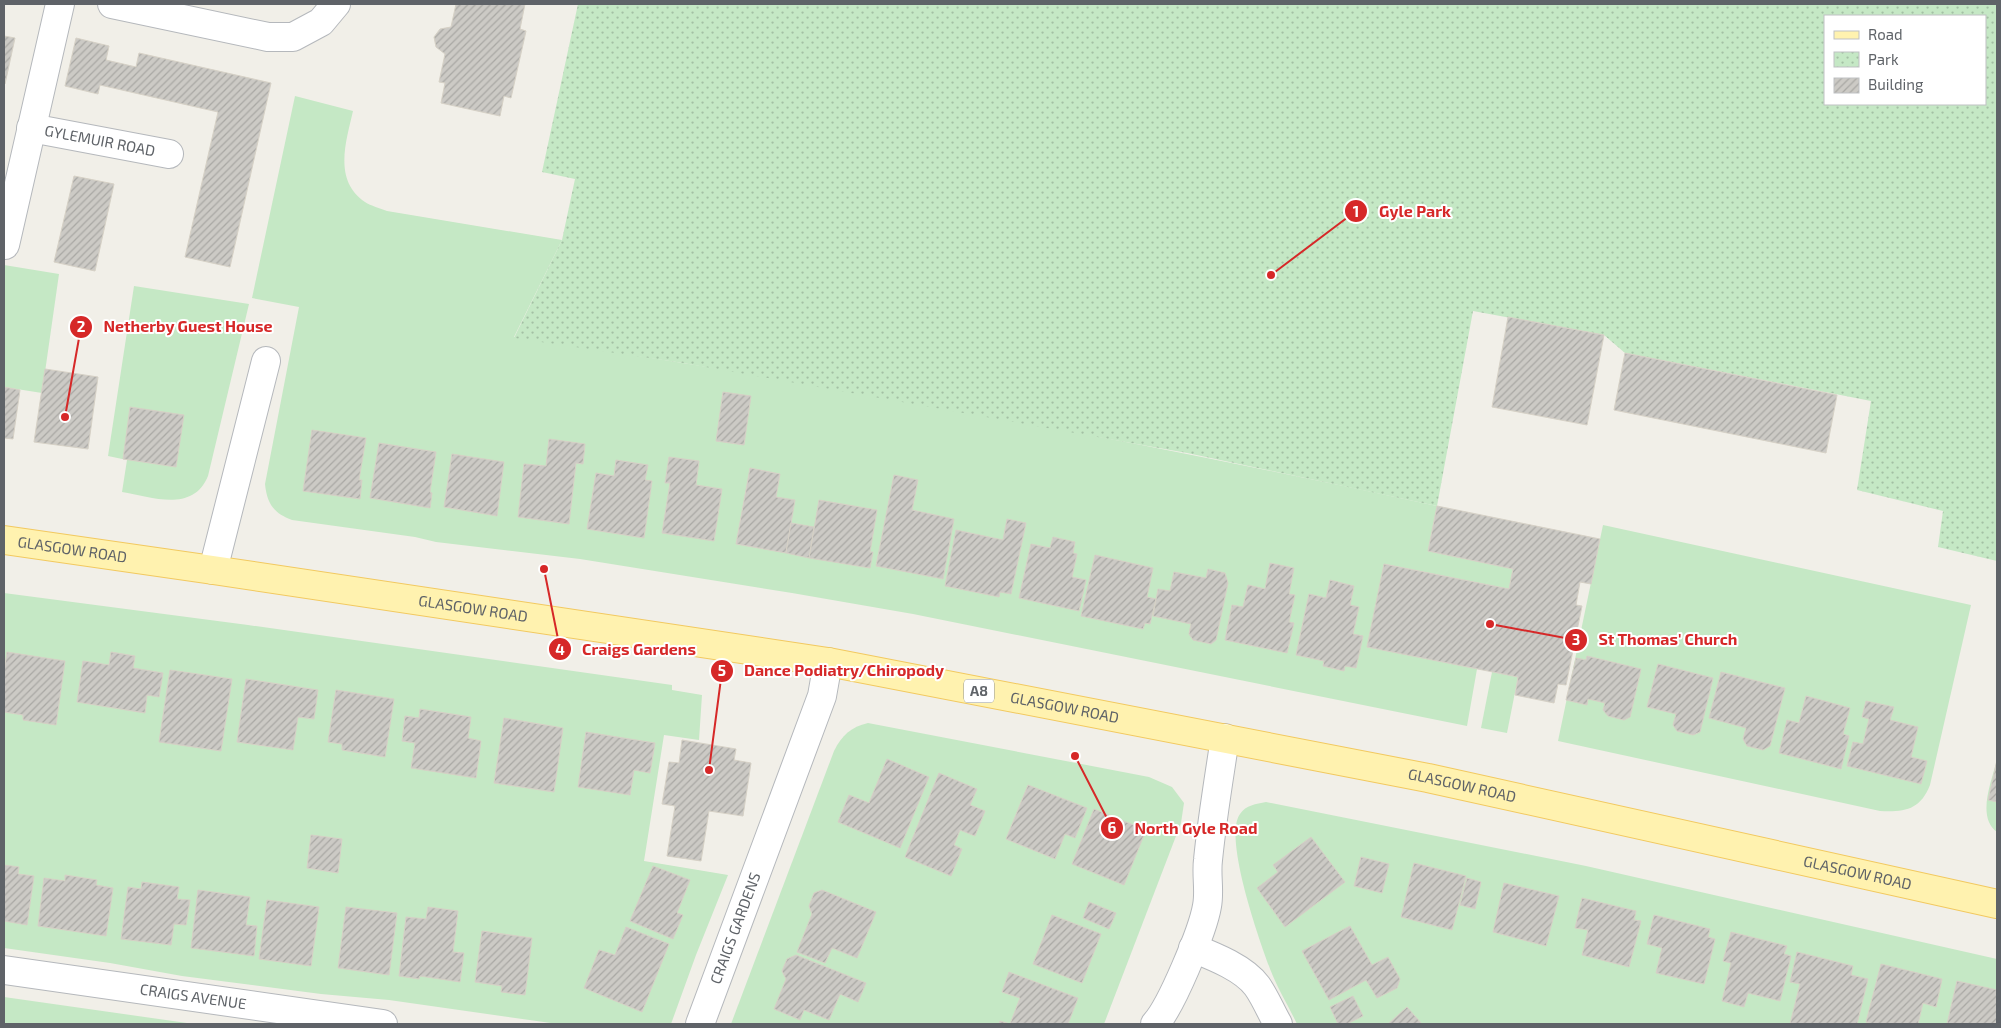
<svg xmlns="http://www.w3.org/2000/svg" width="2001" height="1028" viewBox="0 0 2001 1028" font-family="'Exo 2',sans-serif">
  <defs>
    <pattern id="park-dots" width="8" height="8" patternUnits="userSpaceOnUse" patternTransform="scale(1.25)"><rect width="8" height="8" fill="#c5e8c5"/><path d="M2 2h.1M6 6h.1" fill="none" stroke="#a3c0a4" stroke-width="1.8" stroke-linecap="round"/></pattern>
    <pattern id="building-hatch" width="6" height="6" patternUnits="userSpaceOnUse" patternTransform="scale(1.25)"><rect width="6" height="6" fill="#cccac5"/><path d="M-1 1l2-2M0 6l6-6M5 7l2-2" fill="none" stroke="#a9a8a4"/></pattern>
  </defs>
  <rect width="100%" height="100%" fill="#f1efe8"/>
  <g fill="#c5e8c5" fill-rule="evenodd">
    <path d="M295 96 353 111C346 142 333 180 365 202 371 206 380 208 387 211L562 240 514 337C823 382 1131 440 1437 506L1428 551 1513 569 1509 589 1385 564 1368 647 1477 669 1467 726 913 614 792 593 580 559 436 542 415 537 292 520C273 513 267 503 265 484L299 307 252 298ZM750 468 780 474 776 497 791 523 804 526 799 555 736 544Z"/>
    <path d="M4 265 59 274 42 393 4 387Z"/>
    <path d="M134 286 249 304 208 476C193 513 152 497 122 492L127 460 108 456Z"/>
    <path d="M1603 525 1971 605 1930 785C1920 810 1905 812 1880 811L1558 741Z"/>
    <path d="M4 593 248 625 672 685V690L702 695 699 740 664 735 644 861 728 875 696 955 671 1024H558L389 1000 321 994 182 976 110 963 4 948Z"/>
    <path d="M1492 672 1518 677 1507 733 1481 728Z"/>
    <path d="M868 723 1149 777 1172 787 1184 803 1181 823 1104 1024H731L834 751C842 735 851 727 868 723Z"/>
    <path d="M1997 760V832C1976 817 1992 780 1997 760Z"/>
    <path d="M1266 802 1586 866 1997 959V1024H1297C1288 1005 1276 986 1269 966 1259 939 1223 837 1240 814 1246 805 1256 804 1266 802Z"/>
    <path d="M4 997 194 1024H4Z"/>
  </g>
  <path fill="url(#park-dots)" fill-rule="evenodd" d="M578 4H1997V561L1938 547 1943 511 1857 490 1871 401 1625 353 1604 335 1473 311 1437 506 1187 453 683 363 514 338 562 240 575 179 542 172ZM1825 16H1985V104H1825Z"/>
  <g fill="url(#building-hatch)" stroke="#d6d1c6">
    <path d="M456 4H525L520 29 526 31 511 98 504 96 500 116 441 103 445 83 439 82 445 54 436 47 434 37 440 29 451 27Z"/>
    <path d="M4 36 15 38 5 84H4Z"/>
    <path d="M76 38 109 46 106 60 136 67 139 53 271 83 230 267 185 257 218 112 100 85 98 94 65 86Z"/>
    <path d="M74 176 114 184 95 271 54 262Z"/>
    <path d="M1508 317 1604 335 1587 425 1492 407Z"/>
    <path d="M1625 353 1837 395 1826 453 1614 410Z"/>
    <path d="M45 369 98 377 88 449 34 442Z"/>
    <path d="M4 387 20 390 13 439 4 438Z"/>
    <path d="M723 392 751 396 744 445 716 441Z"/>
    <path d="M130 407 184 415 176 467 123 459Z"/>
    <path d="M312 430 366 438 359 480H362L360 499 303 491Z"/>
    <path d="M549 439 585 444 583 464 576 463 569 524 518 517 524 464 546 466Z"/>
    <path d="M379 443 436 452 430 492 432 493 430 508 370 498Z"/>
    <path d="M452 454 504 462 497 516 444 507Z"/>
    <path d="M669 457 699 461 696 485 722 489 714 541 662 533 670 483H665Z"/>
    <path d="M616 460 648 465 645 480 652 481 644 538 587 529 596 473 614 476Z"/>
    <path d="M750 468 780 474 776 497 795 500 786 553 736 544Z"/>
    <path d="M894 475 918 480 912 510 954 519 943 579 876 566Z"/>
    <path d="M819 500 877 510 870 552H873L870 568 809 558Z"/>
    <path d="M1437 506 1600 539 1591 584 1580 582 1576 605 1582 606 1566 685 1558 684 1554 703 1515 695 1518 677 1367 647 1384 564 1509 589 1513 569 1428 551Z"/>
    <path d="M1007 519 1026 523 1011 594 1000 592 999 597 945 586 956 530 1003 540Z"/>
    <path d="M791 523 814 527 809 558 786 553Z"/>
    <path d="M1053 537 1075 542 1073 553 1077 554 1072 577 1086 580 1079 611 1019 598 1031 544 1050 548Z"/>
    <path d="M1095 555 1153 568 1147 597 1156 599 1150 624 1145 623 1143 629 1081 616Z"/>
    <path d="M1270 563 1294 568 1289 594 1295 595 1289 622 1294 623 1287 653 1225 640 1232 605 1243 607 1248 585 1265 589Z"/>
    <path d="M1208 569 1225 573 1228 583 1216 640 1211 644 1193 640 1189 634 1191 624 1153 616 1158 589 1170 591 1174 572 1206 578Z"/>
    <path d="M1330 580 1354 586 1350 605 1359 607 1353 634 1363 636 1356 668 1345 666 1344 671 1323 666 1324 661 1296 655 1309 594 1326 598Z"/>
    <path d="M7 652 65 661 56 725 23 720V715L4 712V671Z"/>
    <path d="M111 652 135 656 133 668 163 673 159 697 147 695 145 713 77 702 83 661 109 665Z"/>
    <path d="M1587 656 1641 669 1630 717 1624 720 1608 716 1603 710 1605 703 1597 701 1588 699 1587 705 1566 700 1576 658 1586 660Z"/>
    <path d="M1658 664 1713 678 1700 732 1693 735 1677 731 1673 725 1676 714 1647 707Z"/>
    <path d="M170 670 232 679 221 751 159 742Z"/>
    <path d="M1721 672 1785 688 1770 746 1763 750 1747 746 1743 739 1746 728 1709 718Z"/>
    <path d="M246 679 318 690 314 719 298 717 293 750 237 742Z"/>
    <path d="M336 690 394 699 385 757 342 750V744L328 742Z"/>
    <path d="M1806 696 1850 708 1843 734 1849 736 1841 769 1779 753 1787 720 1799 723Z"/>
    <path d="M1866 701 1894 707 1890 720 1918 727 1911 757 1927 761 1921 784 1847 766 1853 742 1863 744 1869 719 1862 717Z"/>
    <path d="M420 709 471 717 468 738 481 741 476 778 411 768 415 743 402 741 405 716 419 718Z"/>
    <path d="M504 718 563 728 554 792 494 783Z"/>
    <path d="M586 732 655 743 650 773 634 770 630 795 578 787Z"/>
    <path d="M682 740 736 749 734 760 751 763 743 816 709 811 701 861 667 856 675 806 662 804 669 762 679 763Z"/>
    <path d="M887 759 929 777 900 848 838 822 849 795 869 803Z"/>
    <path d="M1997 760V802L1988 800Z"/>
    <path d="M939 773 977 789 970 805 985 811 975 836 960 830 954 845 962 849 951 876 905 857Z"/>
    <path d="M1028 785 1087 808 1075 838 1065 834 1055 859 1006 839Z"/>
    <path d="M1094 809 1146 830 1124 885 1072 864Z"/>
    <path d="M311 835 342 839 338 873 307 868Z"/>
    <path d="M1311 837 1345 882 1285 927 1257 888 1278 872 1273 865Z"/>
    <path d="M1361 857 1389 864 1382 893 1354 886Z"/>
    <path d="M1414 863 1466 876 1452 930 1401 917Z"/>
    <path d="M4 865 19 867 18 874 34 876 27 925 4 921Z"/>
    <path d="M653 866 690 880 677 913 683 915 673 939 630 921Z"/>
    <path d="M65 875 97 880 96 885 113 888 106 936 38 926 44 878 65 881Z"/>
    <path d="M1467 878 1481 882 1475 909 1460 905Z"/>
    <path d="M142 882 179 887 177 899 190 900 186 925 174 924 171 945 121 939 128 887 141 889Z"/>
    <path d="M1504 883 1559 896 1546 946 1493 932Z"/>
    <path d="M198 890 250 897 246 925 257 926 254 956 191 948Z"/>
    <path d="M822 890 876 912 857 958 832 948 825 963 797 952 812 914 809 906 814 893Z"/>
    <path d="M1582 898 1636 911 1634 920 1641 921 1629 967 1582 955 1588 930 1575 928Z"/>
    <path d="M267 900 319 907 311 966 259 959Z"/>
    <path d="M1089 902 1116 913 1109 929 1083 918Z"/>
    <path d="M346 907 397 913 389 975 338 968Z"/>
    <path d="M428 907 458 911 453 952 464 953 460 982 420 976 419 979 399 976 406 917 426 919Z"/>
    <path d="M1052 915 1101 934 1082 983 1033 964Z"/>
    <path d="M1654 915 1710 929 1708 937 1715 939 1704 984 1656 973 1662 948 1647 944Z"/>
    <path d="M1350 926 1372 965 1388 957 1400 979 1397 988 1377 998 1366 980 1329 1000 1302 951Z"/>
    <path d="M626 927 669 944 642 1012 584 988 599 950 615 955Z"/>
    <path d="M482 931 532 938 525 995 501 992 502 986 475 982Z"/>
    <path d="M1731 932 1787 946 1784 954 1791 956 1780 1001 1748 993 1744 1007 1722 1001 1731 963 1723 961Z"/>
    <path d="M1797 952 1853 966 1851 975 1868 979 1857 1024H1790L1800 984 1790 982Z"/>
    <path d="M796 955 866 983 858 1002 840 994 829 1020 804 1010 800 1020 774 1009 786 979 782 971 787 959Z"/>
    <path d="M1881 964 1942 979 1936 1007 1923 1003 1918 1024H1873L1866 1022Z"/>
    <path d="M1009 972 1078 998 1068 1024H999L1000 1021 1010 1024 1020 998 1002 992Z"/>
    <path d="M1957 981 1997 990V1024H1947Z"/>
    <path d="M1353 996 1363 1016 1347 1024H1338L1330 1007Z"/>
    <path d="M1407 1007 1422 1024H1388Z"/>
  </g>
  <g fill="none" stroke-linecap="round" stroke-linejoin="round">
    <defs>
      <g id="minor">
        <path d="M112 4 268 37H293L321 22 336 4"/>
        <path id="s1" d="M31 128 169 154"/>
        <path d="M5 245 60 4"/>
        <path d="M213 570 266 361"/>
        <path d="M1193 948C1213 956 1244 968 1257 986 1265 997 1271 1012 1278 1024"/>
        <path id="s2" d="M4 970 383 1024"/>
        <path id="s3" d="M700 1024 822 696 828 662"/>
        <path d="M1155 1024C1171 1007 1203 930 1207 906 1210 891 1206 875 1208 860 1212 819 1219 778 1225 738"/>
      </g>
      <g id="primary">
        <path id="s4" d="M4 540 213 570 828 662 1428 778 1997 904"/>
      </g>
    </defs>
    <use href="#minor" stroke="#b5b8bc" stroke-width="30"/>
    <use href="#primary" stroke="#f2c960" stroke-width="30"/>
    <use href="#minor" stroke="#fff" stroke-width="28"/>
    <use href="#primary" stroke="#fff2af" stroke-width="28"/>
  </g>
  <g text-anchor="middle" stroke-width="4" stroke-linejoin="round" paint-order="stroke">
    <rect fill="#fff" stroke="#8f9295" stroke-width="1" x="964" y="679.5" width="30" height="23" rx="4"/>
    <g font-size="14" font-weight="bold" fill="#5f6368">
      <text x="979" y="696">A8</text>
    </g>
    <g font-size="15" fill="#5f6368" stroke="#fff">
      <text dy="5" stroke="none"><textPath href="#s1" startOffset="70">GYLEMUIR ROAD</textPath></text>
      <text dy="5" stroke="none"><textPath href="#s4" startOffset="69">GLASGOW ROAD</textPath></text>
      <text dy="5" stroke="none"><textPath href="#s4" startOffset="474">GLASGOW ROAD</textPath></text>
      <text dy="5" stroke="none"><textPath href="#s4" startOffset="1074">GLASGOW ROAD</textPath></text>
      <text dy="5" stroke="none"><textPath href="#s4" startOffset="1479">GLASGOW ROAD</textPath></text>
      <text dy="5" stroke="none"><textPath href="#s4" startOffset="1884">GLASGOW ROAD</textPath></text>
      <text dy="5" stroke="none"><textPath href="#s3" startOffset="102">CRAIGS GARDENS</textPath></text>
      <text dy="5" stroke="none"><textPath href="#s2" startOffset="191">CRAIGS AVENUE</textPath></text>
    </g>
  </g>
  <path fill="none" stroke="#d62828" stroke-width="2" d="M1271 275L1356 211M65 417L81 327M1490 624L1576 640M544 569L560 649M709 770L722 671M1075 756L1112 828"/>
  <g fill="#d62828" stroke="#fff" stroke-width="2">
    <circle cx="1271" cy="275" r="5"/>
    <circle cx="65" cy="417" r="5"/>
    <circle cx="1490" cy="624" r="5"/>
    <circle cx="544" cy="569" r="5"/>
    <circle cx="709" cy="770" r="5"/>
    <circle cx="1075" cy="756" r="5"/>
    <circle cx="1356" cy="211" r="12"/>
    <circle cx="81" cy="327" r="12"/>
    <circle cx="1576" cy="640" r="12"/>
    <circle cx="560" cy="649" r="12"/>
    <circle cx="722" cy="671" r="12"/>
    <circle cx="1112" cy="828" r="12"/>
  </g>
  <g font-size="15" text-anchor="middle" font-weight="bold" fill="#fff">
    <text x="1356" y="217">1</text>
    <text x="81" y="332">2</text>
    <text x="1576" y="645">3</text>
    <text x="560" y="655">4</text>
    <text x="722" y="676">5</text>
    <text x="1112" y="833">6</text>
  </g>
  <g font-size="16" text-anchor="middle" font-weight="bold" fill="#d62828" stroke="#fff" stroke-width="4" stroke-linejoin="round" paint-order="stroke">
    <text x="1415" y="217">Gyle Park</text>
    <text x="188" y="332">Netherby Guest House</text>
    <text x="1668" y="645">St Thomas' Church</text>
    <text x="639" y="655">Craigs Gardens</text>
    <text x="844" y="676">Dance Podiatry/Chiropody</text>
    <text x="1196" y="834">North Gyle Road</text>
  </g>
  <rect width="2001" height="1028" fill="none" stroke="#5f6368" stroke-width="10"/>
  <rect x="1824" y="15" width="162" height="90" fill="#ffffff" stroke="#bfc1c3"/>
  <rect x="1834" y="31" width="25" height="8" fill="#fff2af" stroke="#bfc1c3"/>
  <text x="1868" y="40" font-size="15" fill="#5f6368">Road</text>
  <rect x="1834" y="52" width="25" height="15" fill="url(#park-dots)" stroke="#bfc1c3"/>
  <text x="1868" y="65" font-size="15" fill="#5f6368">Park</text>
  <rect x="1834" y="78" width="25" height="15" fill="url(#building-hatch)" stroke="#bfc1c3"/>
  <text x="1868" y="90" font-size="15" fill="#5f6368">Building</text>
</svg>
